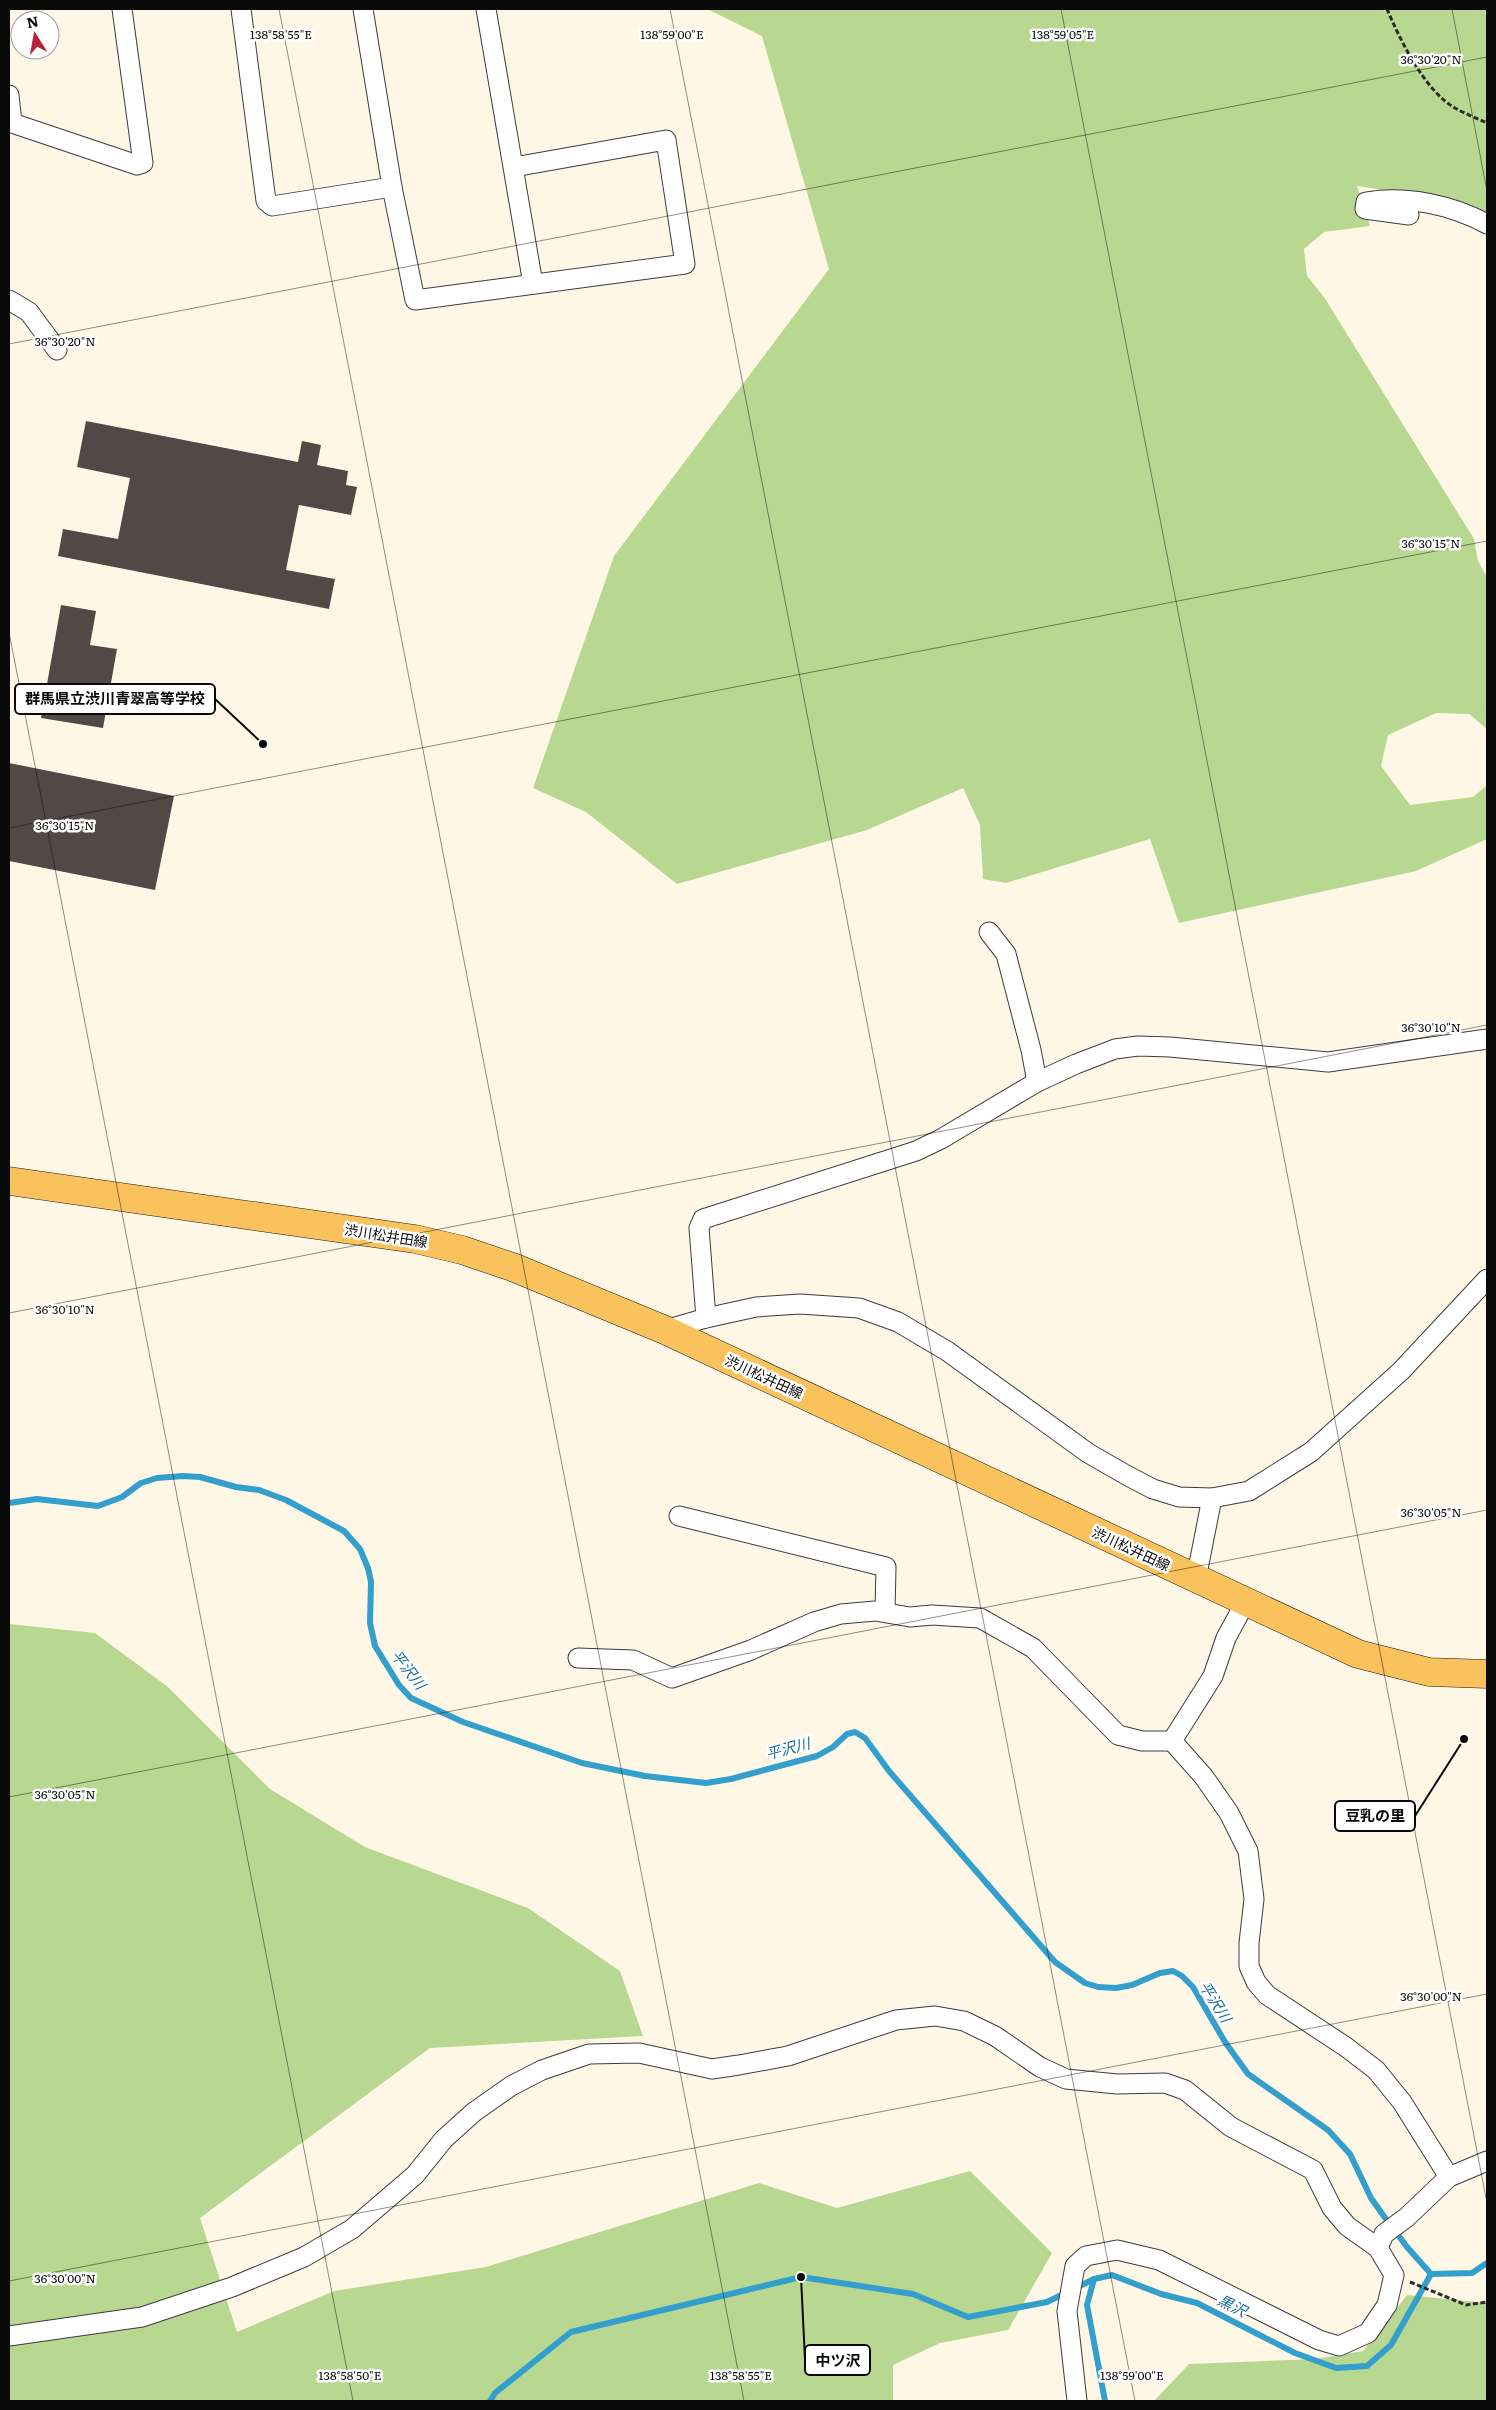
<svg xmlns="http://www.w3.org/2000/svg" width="1496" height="2410" viewBox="0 0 1496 2410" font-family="Literata,'Noto Sans JP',serif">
  <rect width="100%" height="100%" fill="#fff7e6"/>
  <g fill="#b8d891">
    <path d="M707 9H1487V217L1457 201 1357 186 1370 226 1324 232 1304 249 1307 276 1324 297 1474 539 1478 561 1487 577V729L1469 714 1436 713 1388 735 1381 766 1410 805 1473 797 1487 785V839L1416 871 1179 923 1150 839 1006 883 983 879 980 825 963 788 867 830 677 884 586 812 533 788 614 556 829 269 762 36Z"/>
    <path d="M9 1624 95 1633 168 1687 270 1789 365 1847 528 1908 620 1971 643 2036 430 2048 200 2218 237 2332 334 2291 486 2267 759 2183 837 2208 970 2171 1052 2253 1008 2330 940 2343 893 2365V2401H9Z"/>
    <path d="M1407 2295 1487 2303V2401H1154L1189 2364 1315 2359 1363 2351Z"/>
  </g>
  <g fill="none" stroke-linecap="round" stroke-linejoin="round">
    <g stroke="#339fcc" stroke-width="6">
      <path d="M9 1503 37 1499 98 1506 122 1497 141 1483 157 1478 183 1476 200 1477 236 1487 259 1490 286 1500 344 1531 360 1549 368 1568 371 1582 370 1623 375 1646 399 1685 411 1698 463 1722 582 1763 645 1776 706 1783 731 1779 817 1756 833 1747 847 1734 855 1732 865 1738 889 1771 1055 1962 1085 1983 1098 1987 1116 1988 1132 1985 1160 1973 1173 1971 1182 1976 1193 1987 1225 2042 1248 2074 1328 2130 1350 2154 1371 2198 1383 2215 1407 2247 1431 2274"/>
      <path d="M1431 2274 1472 2273 1487 2263"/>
      <path d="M1094 2279 1087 2305 1105 2401"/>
      <path d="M490 2401 495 2393 571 2332 801 2277 913 2294 968 2317 1047 2302 1094 2279 1112 2275 1161 2294 1197 2303 1295 2353 1336 2368 1367 2366 1391 2345 1431 2274"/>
    </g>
  </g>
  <g fill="#524946">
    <path d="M86 421 298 462 302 441 321 445 317 465 348 471 346 485 357 487 351 515 299 505 286 570 335 579 329 609 58 556 63 529 118 539 130 478 77 467Z"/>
    <path d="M61 605 96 611 90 645 117 649 103 728 41 718Z"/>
    <path d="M9 763 174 796 155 890 9 861Z"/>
  </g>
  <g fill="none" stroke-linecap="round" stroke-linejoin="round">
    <defs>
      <g id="street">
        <path d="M241 9 266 201 272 206 392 187"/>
        <path d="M363 9 392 187 415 300 685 264 666 140 514 167"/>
        <path d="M486 9 533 284"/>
        <path d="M9 95 12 123 137 165 143 163 122 9"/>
        <path d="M1409 215 1365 209 1366 202C1406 195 1452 205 1487 224"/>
        <path d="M9 300 29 312 57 350"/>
        <path d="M989 932 1006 954 1031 1050 1037 1082"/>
        <path d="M706 1318 699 1228 703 1219 916 1151 941 1139 1037 1082 1076 1064 1115 1049 1138 1046 1170 1047 1328 1062 1487 1039"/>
        <path d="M665 1330 706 1318 756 1307 800 1304 859 1308 898 1322 947 1351 1088 1453 1128 1476 1153 1489 1179 1497 1212 1498 1249 1491 1311 1452 1401 1371 1487 1279"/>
        <path d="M679 1516 886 1567 885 1612"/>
        <path d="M1196 1579 1212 1498"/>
        <path d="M1245 1603 1226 1638 1213 1676 1172 1741 1204 1777 1229 1813 1248 1851 1254 1899 1249 1943V1966L1256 1982 1267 1995 1346 2047 1376 2070 1402 2102 1449 2177"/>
        <path d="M578 1658 633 1660 672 1678 751 1650 814 1622 841 1614 875 1611 910 1617 932 1615 980 1618 1033 1648 1118 1735 1142 1741H1172"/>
        <path d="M1378 2248 1384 2234 1407 2217 1449 2177 1487 2161"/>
        <path d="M9 2336 142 2317 232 2287 304 2257 352 2229 415 2175 444 2139 474 2112 511 2086 542 2070 589 2054 639 2053 712 2069 739 2065 788 2056 896 2020 935 2016 964 2021 995 2036 1040 2067 1066 2079 1117 2084 1165 2083 1185 2090 1231 2127 1313 2170 1332 2208 1347 2226 1378 2248 1394 2275 1387 2305 1368 2333 1339 2346 1319 2340 1159 2260 1117 2250 1086 2256 1075 2266 1067 2311 1077 2401"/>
      </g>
      <path id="primary" d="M9 1181 415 1239 462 1250 515 1268 665 1330 1358 1654 1429 1672 1487 1674"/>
    </defs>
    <use href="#street" stroke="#3c3c3c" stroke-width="21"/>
    <use href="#primary" stroke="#1a1a1a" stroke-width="29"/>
    <g stroke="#2b2b2b" stroke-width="3" stroke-dasharray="5 2.5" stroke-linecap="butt">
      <path d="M1387 9C1400 40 1425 91 1455 108 1465 114 1477 118 1487 123"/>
      <path d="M1410 2282 1466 2305 1487 2302"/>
    </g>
    <use href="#street" stroke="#fff" stroke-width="19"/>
    <use href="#primary" stroke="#f9c25c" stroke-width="28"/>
  </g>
  <path fill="none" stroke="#090909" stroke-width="1" stroke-opacity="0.45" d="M279 9 744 2401M670 9 1135 2401M1061 9 1487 2203M1452 9 1487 191M9 344 1487 57M9 632 353 2401M9 828 1487 541M9 1313 1487 1025M9 1797 1487 1510M9 2281 1487 1994"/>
  <g text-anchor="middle" stroke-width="5" stroke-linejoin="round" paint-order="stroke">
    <g font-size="14" fill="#090909" stroke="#fff">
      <text transform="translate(386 1236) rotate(9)" y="5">渋川松井田線</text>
      <text transform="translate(764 1377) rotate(25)" y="5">渋川松井田線</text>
      <text transform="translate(1131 1549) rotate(25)" y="5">渋川松井田線</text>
    </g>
    <g font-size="15" font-style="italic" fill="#156d99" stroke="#fff">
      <text transform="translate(408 1670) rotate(52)" y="5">平沢川</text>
      <text transform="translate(788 1749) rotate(-15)" y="5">平沢川</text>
      <text transform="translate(1215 2002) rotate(58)" y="5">平沢川</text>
      <text transform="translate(1232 2306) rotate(27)" y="5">黒沢</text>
    </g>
  </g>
  <g font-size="12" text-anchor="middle" fill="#090909" stroke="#fff" stroke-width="5" stroke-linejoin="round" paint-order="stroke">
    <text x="1063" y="39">138°59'05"E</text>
    <text x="281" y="39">138°58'55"E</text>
    <text x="672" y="39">138°59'00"E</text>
    <text x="1431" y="64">36°30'20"N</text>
    <text x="65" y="346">36°30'20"N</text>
    <text x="1431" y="548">36°30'15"N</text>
    <text x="65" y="830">36°30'15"N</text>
    <text x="1431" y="1032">36°30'10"N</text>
    <text x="65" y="1314">36°30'10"N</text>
    <text x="1431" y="1517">36°30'05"N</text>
    <text x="65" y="1799">36°30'05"N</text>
    <text x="1431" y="2001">36°30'00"N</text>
    <text x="65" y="2283">36°30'00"N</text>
    <text x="350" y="2380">138°58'50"E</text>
    <text x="741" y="2380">138°58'55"E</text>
    <text x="1132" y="2380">138°59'00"E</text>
  </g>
  <path fill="none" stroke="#090909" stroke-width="2" d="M263 744L215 699M1464 1739L1415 1816M801 2277L805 2360"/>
  <g fill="#090909" stroke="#fff" stroke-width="2">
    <circle cx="263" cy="744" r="5"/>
    <circle cx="1464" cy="1739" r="5"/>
    <circle cx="801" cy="2277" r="5"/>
  </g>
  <g fill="#fff" stroke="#090909" stroke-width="2">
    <rect x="15" y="684" width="200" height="30" rx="5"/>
    <rect x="1335" y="1801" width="80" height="30" rx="5"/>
    <rect x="805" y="2345" width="65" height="30" rx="5"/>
  </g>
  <g font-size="15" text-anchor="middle" font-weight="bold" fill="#090909">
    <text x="115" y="704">群馬県立渋川青翠高等学校</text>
    <text x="1375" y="1821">豆乳の里</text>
    <text x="838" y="2366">中ツ沢</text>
  </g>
  <rect width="1496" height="2410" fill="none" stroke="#090909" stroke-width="20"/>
  <g transform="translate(35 35) rotate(349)"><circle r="24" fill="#ffffff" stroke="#9d9d9d"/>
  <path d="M0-4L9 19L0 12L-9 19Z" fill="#b7233a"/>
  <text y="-8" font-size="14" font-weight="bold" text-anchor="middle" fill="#090909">N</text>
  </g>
</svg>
